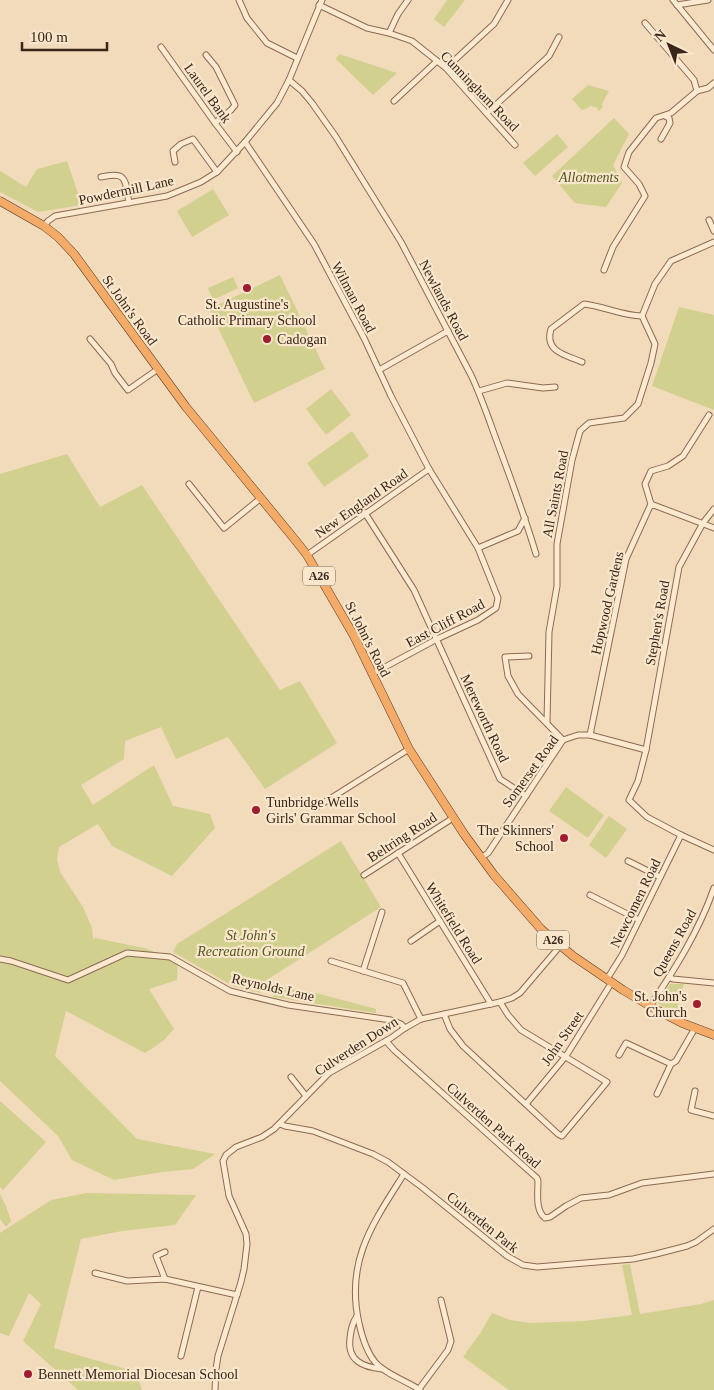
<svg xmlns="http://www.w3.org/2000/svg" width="714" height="1390" viewBox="0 0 714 1390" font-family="'Times New Roman',serif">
  <rect width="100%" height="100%" fill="#f2dbbb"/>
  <g fill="#d1d08e">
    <path d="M447 0H465L444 27 434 19Z"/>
    <path d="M339 54 397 73 373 95 336 59Z"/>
    <path d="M588 85 609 91 602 104 603 107 599 111 596 107 590 106 586 109 582 110 572 99Z"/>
    <path d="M614 118 629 134 613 165 622 183 606 207 575 203 552 176Z"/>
    <path d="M557 134 568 147 535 176 523 163Z"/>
    <path d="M67 161 82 205 38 212 0 192V171L26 187 37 169Z"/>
    <path d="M213 189 229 215 192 237 177 211Z"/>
    <path d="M280 275 325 369 254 403 209 309Z"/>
    <path d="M233 277 238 288 213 300 208 288Z"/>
    <path d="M679 307 714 315V410L652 386Z"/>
    <path d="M331 389 351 415 326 435 306 409Z"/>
    <path d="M352 431 369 456 324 487 307 463Z"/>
    <path d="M67 454 100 507 142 485 280 690 300 681 337 743 265 789 228 737 176 759 161 727 125 741 124 759 81 785 93 805 154 765 173 806 210 814 215 828 172 876 112 846 98 824 59 847 57 859 60 872 83 907 92 928 93 939 95 938 144 948 178 961 177 980 149 989 174 1029 163 1041 145 1053 66 1011 55 1056 137 1139 215 1154 193 1169 162 1172 114 1180 72 1160 58 1136 0 1081V474Z"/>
    <path d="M566 787 604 815 588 838 549 811Z"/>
    <path d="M609 816 627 829 606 858 589 845Z"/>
    <path d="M341 841 381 907 262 983 261 993 233 986 173 952 177 944Z"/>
    <path d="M670 984H684L680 996 677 1014 658 1004 659 1001Z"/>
    <path d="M276 986 320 994 376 1009V1013L273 997Z"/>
    <path d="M0 1101 46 1142 3 1190 0 1187Z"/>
    <path d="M87 1193 196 1195 175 1225 122 1231 81 1239 54 1348 136 1372 142 1390H78L23 1341 41 1304 29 1293 9 1336 0 1333V1233L51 1200Z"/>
    <path d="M0 1194 6 1206 11 1221 6 1227 0 1219Z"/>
    <path d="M630 1264 640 1314 701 1304 714 1300V1390H509L463 1357 481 1332 492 1313 510 1320 530 1323 584 1321 632 1315 622 1265Z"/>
  </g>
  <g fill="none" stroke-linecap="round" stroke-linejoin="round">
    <defs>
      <g id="minor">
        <path d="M239 0 247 18 267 43 297 58"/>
        <path d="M673 0 714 50"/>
        <path d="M319 5 367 28 389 33 412 41 446 68 515 145"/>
        <path d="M677 5 708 0"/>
        <path d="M645 23 694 80 697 91"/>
        <path d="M389 33 398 14 408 0"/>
        <path d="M161 47 215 123 237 152"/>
        <path d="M206 55 216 67 235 105 231 110 215 123"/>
        <path d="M446 68 494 24 508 0"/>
        <path d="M289 80 302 91 312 103 336 137 401 242 471 375C482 398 490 423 499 447 512 482 525 517 536 554"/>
        <path d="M394 101 437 61"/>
        <path d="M487 113 549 56 559 37"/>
        <path d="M661 139 670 123 669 118 665 116"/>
        <path d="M245 142 314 244 364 338 391 396 429 469 478 548 498 598 496 608 478 620 437 639 372 674"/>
        <path d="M175 162 173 151 181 144 193 139 217 172"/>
        <path d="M101 177C128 171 125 180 129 203"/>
        <path d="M709 220 714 231"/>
        <path d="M44 226 48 221 55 216 167 196 201 182 217 172 245 142 277 103 289 80 322 0"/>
        <path d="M604 270 613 247 645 196 639 184 624 167 629 152 656 118 671 113 697 91 708 88 714 83"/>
        <path d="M642 316 655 284 671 261 714 242"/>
        <path d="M90 339 111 364 115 373 128 390 158 369"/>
        <path d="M582 362C566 355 544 352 551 329L584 304C603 306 622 316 642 316"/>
        <path d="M379 370 448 331"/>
        <path d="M479 391 507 383 543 388 555 387"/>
        <path d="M189 484 224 528 261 498"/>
        <path d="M651 504 645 484 651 471 668 466 683 456 709 415"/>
        <path d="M714 509 703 523 679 567 646 750 638 781 629 800 647 817 681 835 714 850"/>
        <path d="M365 513 414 590 500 779 526 796"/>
        <path d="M478 548 518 531 525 518"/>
        <path d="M307 555 429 469"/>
        <path d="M529 656 505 657 508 676 518 694 563 740"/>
        <path d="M547 722 549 632 557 586V544L572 460 580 431 589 423 624 418 638 404 651 363 655 344 642 316"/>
        <path d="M590 735 626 559 651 504 714 528"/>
        <path d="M317 807 409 749"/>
        <path d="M398 853 491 1004"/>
        <path d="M481 858 488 853 563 740 578 735H590L646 750"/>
        <path d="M628 861 660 877"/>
        <path d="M364 875 453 818"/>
        <path d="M590 895 639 920"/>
        <path d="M411 941 440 921"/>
        <path d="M0 959 11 961 68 980 127 953 170 957 230 991 288 1005 391 1020 401 1024 405 1028"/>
        <path d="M331 961 403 983 421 1019"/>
        <path d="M363 971 382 912"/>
        <path d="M669 977 673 979 714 983"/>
        <path d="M607 979 622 955 681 835"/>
        <path d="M650 1006C675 969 699 931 714 888"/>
        <path d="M444 1014 450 1029 463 1046 558 1134 562 1136 607 1082 521 1030 508 1015 500 1002"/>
        <path d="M386 1041 394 1050 537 1178 538 1181C538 1193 535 1210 545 1218L550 1217 566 1206 581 1198 609 1195 642 1183 714 1174"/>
        <path d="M619 1055 626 1043 671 1064"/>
        <path d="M291 1077 306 1096"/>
        <path d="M695 1091 691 1110 714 1116"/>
        <path d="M657 1094 671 1064 676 1061 695 1028"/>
        <path d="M526 1104 566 1056 612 982"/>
        <path d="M280 1124 285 1126 313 1131 373 1154 388 1162 423 1188 507 1256 523 1265 537 1267 633 1259 656 1254 687 1246 696 1242 714 1229"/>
        <path d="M404 1174C373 1223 345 1261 359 1323 362 1337 366 1351 375 1362 385 1374 407 1381 420 1390"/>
        <path d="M165 1252 156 1256 165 1279"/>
        <path d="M95 1273 127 1281 165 1279 237 1295"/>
        <path d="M357 1316C352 1323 351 1330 350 1338 347 1361 363 1367 382 1369"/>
        <path d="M181 1356 198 1287"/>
        <path d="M419 1389 448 1350 451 1341 441 1300"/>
        <path d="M215 1390 216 1369 218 1356 241 1282 244 1269 247 1244 246 1234 242 1225 229 1196 223 1161 226 1155 236 1147 262 1137 274 1129 329 1073 391 1038 405 1028 421 1019 500 1002 512 998 520 993 560 946"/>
      </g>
      <path id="trunk" d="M0 201 44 226 58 237 74 254 186 407 296 541 307 555 354 636 409 749 464 834 494 875 541 929 573 956 623 990 655 1009 682 1023 714 1035"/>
    </defs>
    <use href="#minor" stroke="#8b6a53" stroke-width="7"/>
    <use href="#trunk" stroke="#583928" stroke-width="9"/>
    <use href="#minor" stroke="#fce9cf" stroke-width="5"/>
    <use href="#trunk" stroke="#f4ab68" stroke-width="8"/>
  </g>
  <g fill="#a01d2f" stroke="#f9e6cb" stroke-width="2">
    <circle cx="247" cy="288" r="5"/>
    <circle cx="267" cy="339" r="5"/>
    <circle cx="256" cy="810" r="5"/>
    <circle cx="564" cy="838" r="5"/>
    <circle cx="697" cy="1004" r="5"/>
    <circle cx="28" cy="1374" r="5"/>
  </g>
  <g text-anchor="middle" stroke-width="4.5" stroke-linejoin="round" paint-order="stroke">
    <g fill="#f9e6cb" stroke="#735f4f" stroke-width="1">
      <rect x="303" y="566.5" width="32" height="19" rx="4"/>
      <rect x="537" y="930.5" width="32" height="19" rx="4"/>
    </g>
    <g font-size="12" font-weight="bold" fill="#39251a">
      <text x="319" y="580">A26</text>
      <text x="553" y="944">A26</text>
    </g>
    <g font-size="14" fill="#39251a" stroke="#f9e6cb">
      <text transform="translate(480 91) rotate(46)" y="5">Cunningham Road</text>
      <text transform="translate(208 93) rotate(54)" y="5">Laurel Bank</text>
      <text transform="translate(126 190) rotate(-12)" y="5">Powdermill Lane</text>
      <text transform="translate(354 297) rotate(62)" y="5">Wilman Road</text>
      <text transform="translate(444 300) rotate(62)" y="5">Newlands Road</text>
      <text transform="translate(130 310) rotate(54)" y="5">St John's Road</text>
      <text transform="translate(555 494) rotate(-79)" y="5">All Saints Road</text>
      <text transform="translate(361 503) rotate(-35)" y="5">New England Road</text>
      <text transform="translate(607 603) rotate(-77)" y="5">Hopwood Gardens</text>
      <text transform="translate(445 623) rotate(-28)" y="5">East Cliff Road</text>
      <text transform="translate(657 623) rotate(-80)" y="5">Stephen's Road</text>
      <text transform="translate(368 639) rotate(63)" y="5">St John's Road</text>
      <text transform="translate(485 718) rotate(65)" y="5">Mereworth Road</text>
      <text transform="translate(530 771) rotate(-54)" y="5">Somerset Road</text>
      <text transform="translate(402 837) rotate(-33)" y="5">Beltring Road</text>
      <text transform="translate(635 903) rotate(-64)" y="5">Newcomen Road</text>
      <text transform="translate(454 923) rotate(58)" y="5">Whitefield Road</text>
      <text transform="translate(674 943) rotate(-61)" y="5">Queens Road</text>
      <text transform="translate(273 987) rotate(13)" y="5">Reynolds Lane</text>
      <text transform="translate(562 1038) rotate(-55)" y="5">John Street</text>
      <text transform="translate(356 1046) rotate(-33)" y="5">Culverden Down</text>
      <text transform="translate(494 1125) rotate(42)" y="5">Culverden Park Road</text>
      <text transform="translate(483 1222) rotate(39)" y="5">Culverden Park</text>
    </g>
    <g font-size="14" font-style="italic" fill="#50571e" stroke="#f9e6cb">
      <text x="589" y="182">Allotments</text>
      <text x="251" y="940">St John's<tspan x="251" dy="16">Recreation Ground</tspan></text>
    </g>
    <g font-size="14" fill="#39251a" stroke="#f9e6cb" text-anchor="start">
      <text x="247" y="309" text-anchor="middle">St. Augustine's<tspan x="247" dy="16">Catholic Primary School</tspan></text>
      <text x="277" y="344">Cadogan</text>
      <text x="266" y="807">Tunbridge Wells<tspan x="266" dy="16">Girls' Grammar School</tspan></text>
      <text x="554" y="835" text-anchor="end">The Skinners'<tspan x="554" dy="16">School</tspan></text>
      <text x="687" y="1001" text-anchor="end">St. John's<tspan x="687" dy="16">Church</tspan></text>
      <text x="38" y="1379">Bennett Memorial Diocesan School</text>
    </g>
  </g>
  <g transform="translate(669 45) rotate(317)" stroke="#f9e6cb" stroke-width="4" paint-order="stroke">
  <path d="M0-4L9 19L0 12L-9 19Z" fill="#39251a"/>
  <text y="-8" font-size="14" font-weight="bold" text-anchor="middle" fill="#39251a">N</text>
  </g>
  <path d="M22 42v8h85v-8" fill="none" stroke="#39251a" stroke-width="2.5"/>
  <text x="30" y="42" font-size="15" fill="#39251a" stroke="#f9e6cb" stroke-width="4" paint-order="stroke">100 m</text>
</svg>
